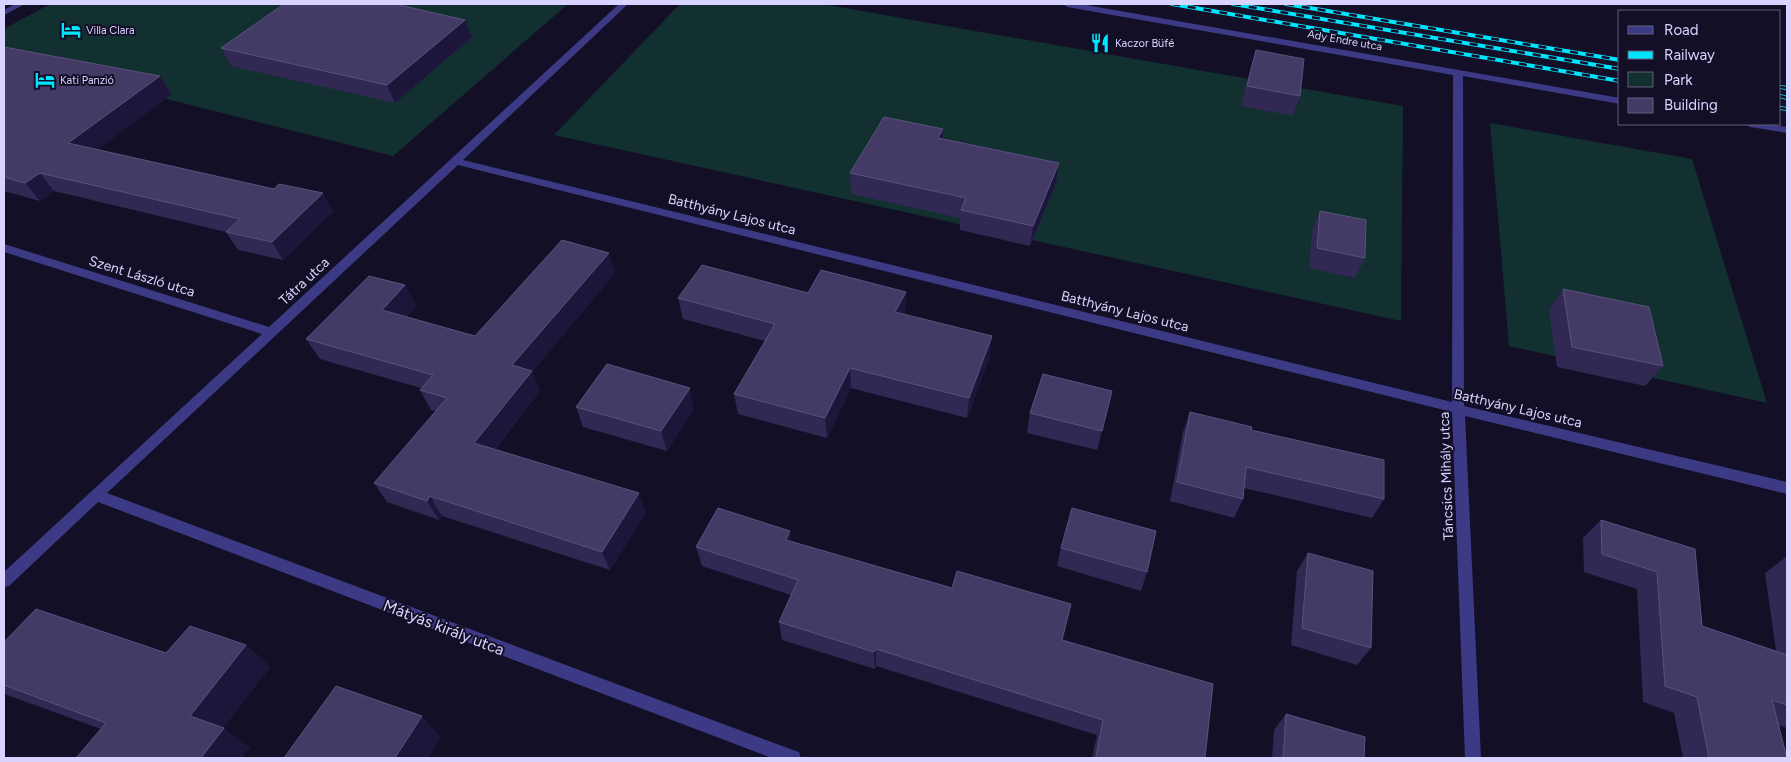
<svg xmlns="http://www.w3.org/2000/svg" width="1791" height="762" viewBox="0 0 1791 762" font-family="Figtree,sans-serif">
  <rect width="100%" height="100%" fill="#130f26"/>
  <g fill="#12302f">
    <path d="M50 4H568L393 156 4 58V29Z"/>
    <path d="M680 4H822L1403 106 1401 321 554 135Z"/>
    <path d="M1490 123 1692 159 1767 403 1509 346Z"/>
  </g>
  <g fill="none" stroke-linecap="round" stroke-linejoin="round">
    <g fill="#3d3a85" fill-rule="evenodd">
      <path d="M15 4H25L4 15V10Z"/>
      <path d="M619 4H628L463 160 1452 402 1453 75 1067 7 1063 4H1080L1620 98V104L1463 76 1464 406 1787 482V494L1465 416 1481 758H1465L1452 412 458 165 107 493 793 750 799 752 801 758H772L98 502 9 586 4 587V572L262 334 4 252V244L269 327Z"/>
      <path d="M1745 124H1766L1787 127V133L1750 127Z"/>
    </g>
    <defs>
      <g id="rail">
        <path d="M1172 4 1620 81"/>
        <path d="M1233 4 1620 69"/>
        <path d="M1286 4 1620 60"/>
        <path d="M1780 87 1787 88"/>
        <path d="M1780 96 1787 98"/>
        <path d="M1780 108 1787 109"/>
      </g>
    </defs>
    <use href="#rail" stroke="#00e5ff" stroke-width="4"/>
    <use href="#rail" stroke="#130f26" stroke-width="2.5" stroke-dasharray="8" stroke-linecap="butt"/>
  </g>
  <g fill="#312854">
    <path d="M472 37 395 103 231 66 221 48Z"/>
    <path d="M4 47 160 76 172 94 97 149 333 211 283 260 238 250 226 232 54 191 40 201 4 191Z"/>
    <path d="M1256 50 1300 96 1293 116 1241 106 1250 70Z"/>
    <path d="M943 139 1059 163 1056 183 1030 246 960 230V218L851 194 850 173Z"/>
    <path d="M1320 211 1365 258 1355 278 1309 268 1312 231Z"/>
    <path d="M615 273 532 372 540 391 495 449 646 512 610 570 442 516 439 520 387 502 374 483 436 411 431 410 420 390 421 388 320 359 306 339 405 285 416 306 406 317 475 336Z"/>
    <path d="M1563 289 1663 366 1645 386 1557 367 1549 310Z"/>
    <path d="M906 292 905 312 904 315 990 356 967 418 851 388 827 438 738 414 734 394 765 341 683 319 678 298 808 293Z"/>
    <path d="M1112 391 1097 450 1027 433 1030 413Z"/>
    <path d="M576 407 694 408 667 451 583 427Z"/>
    <path d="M1190 412 1251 430 1384 499 1372 518 1244 488 1243 499 1234 518 1170 501 1183 432Z"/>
    <path d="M1601 520 1695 549 1702 626 1776 651 1765 573 1787 556V728L1779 725 1787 758H1683L1674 713 1643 702 1637 589 1584 572 1583 538Z"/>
    <path d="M792 541 1062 640 1205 758H1092L1097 735 876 666 875 669 782 640 779 622 791 595 702 566 696 547Z"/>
    <path d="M1061 548 1147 572 1141 591 1057 566Z"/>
    <path d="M1308 553 1371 648 1357 665 1291 645 1297 571Z"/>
    <path d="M4 642 166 653 246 645 270 667 223 728 250 748 101 729 7 695 4 693Z"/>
    <path d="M1286 714 1364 758H1272L1274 730Z"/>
  </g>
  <g fill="#1d163a">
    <path d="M465 20 472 37 395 103 387 85Z"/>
    <path d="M160 76 172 94 82 161 68 143Z"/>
    <path d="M943 129 942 149 938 138Z"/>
    <path d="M1059 163 1056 183 1030 246 1033 226Z"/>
    <path d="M40 173 54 191 40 201 25 183Z"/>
    <path d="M323 193 333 211 283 260 272 242Z"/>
    <path d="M609 253 615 273 532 372 540 391 484 462 474 443 512 365Z"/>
    <path d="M405 285 416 306 393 331 382 310Z"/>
    <path d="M906 292 905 312 895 333V312Z"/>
    <path d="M992 336 990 356 967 418 969 398Z"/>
    <path d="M850 368 851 388 827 438 825 418Z"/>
    <path d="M690 388 694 408 667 451 661 431Z"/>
    <path d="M639 493 646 512 610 570 602 552Z"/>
    <path d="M430 496 442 516 439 520 427 501Z"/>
    <path d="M790 531 793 549 786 540Z"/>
    <path d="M246 645 270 667 217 736 190 716Z"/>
    <path d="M876 649V666L875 669 874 652Z"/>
    <path d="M422 716 441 738 428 758H395Z"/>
    <path d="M224 728 250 748 242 758H201Z"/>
  </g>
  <g fill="#433a66" stroke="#5a527e">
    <path d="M284 4H395L465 20 387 85 221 48Z"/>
    <path d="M4 47 160 76 68 143 274 189 279 184 323 193 272 242 226 232 240 219 40 173 25 183 4 177Z"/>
    <path d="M1256 50 1304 59 1300 96 1247 86Z"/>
    <path d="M884 117 943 129 938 138 1059 163 1033 226 961 210 966 198 850 173Z"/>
    <path d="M1320 211 1366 220 1365 258 1317 248Z"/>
    <path d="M562 240 609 253 512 365 532 371 474 443 639 493 602 552 430 496 427 501 374 483 447 398 420 390 433 375 306 339 369 276 405 285 382 310 475 336Z"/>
    <path d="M702 265 808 293 821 270 906 292 895 312 992 336 969 398 850 368 825 418 734 394 775 324 678 298Z"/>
    <path d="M1563 289 1649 307 1663 366 1572 347Z"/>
    <path d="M607 364 690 388 661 431 576 407Z"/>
    <path d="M1043 374 1112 391 1102 431 1030 413Z"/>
    <path d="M1190 412 1252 427 1251 430 1384 460V499L1246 467 1243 499 1177 482Z"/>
    <path d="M718 508 790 531 786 540 952 588 957 571 1071 604 1062 640 1213 684 1205 758H1101L1096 757 1103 720 876 649 874 652 779 622 798 580 696 547Z"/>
    <path d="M1072 508 1156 531 1147 572 1061 548Z"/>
    <path d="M1601 520 1695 549 1702 626 1787 655V705L1772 700 1787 758H1709L1697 697 1665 686 1657 572 1602 554Z"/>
    <path d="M1308 553 1373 571 1371 648 1302 628Z"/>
    <path d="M36 609 166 653 190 626 246 645 190 716 224 728 201 758H76L106 723 4 685V642Z"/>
    <path d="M336 686 422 716 395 758H284Z"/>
    <path d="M1286 714 1365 737 1364 758H1283Z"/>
  </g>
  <defs>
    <symbol id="hotel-bare" viewBox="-9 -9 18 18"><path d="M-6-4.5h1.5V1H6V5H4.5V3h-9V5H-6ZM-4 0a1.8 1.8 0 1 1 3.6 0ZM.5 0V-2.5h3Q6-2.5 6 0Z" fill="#00e5ff" stroke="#130f26" stroke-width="2.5" paint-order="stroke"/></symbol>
    <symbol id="restaurant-bare" viewBox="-9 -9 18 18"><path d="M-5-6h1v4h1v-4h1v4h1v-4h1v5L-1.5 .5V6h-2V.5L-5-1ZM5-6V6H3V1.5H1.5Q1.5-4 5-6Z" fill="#00e5ff" stroke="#130f26" stroke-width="2.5" paint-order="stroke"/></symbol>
  </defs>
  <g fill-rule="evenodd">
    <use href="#hotel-bare" x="57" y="16" width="28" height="28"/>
    <use href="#restaurant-bare" x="1086" y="29" width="28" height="28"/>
    <use href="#hotel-bare" x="31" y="66" width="28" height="28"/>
  </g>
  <g text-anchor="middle" stroke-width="4" stroke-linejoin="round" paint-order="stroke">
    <g font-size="11" fill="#d9d4ff" stroke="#130f26" text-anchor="start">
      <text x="86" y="34">Villa Clara</text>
      <text x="1115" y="47">Kaczor Büfé</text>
      <text x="60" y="84">Kati Panzió</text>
    </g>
    <g font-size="11" fill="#d9d4ff" stroke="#130f26">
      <text transform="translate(1345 40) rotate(10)" y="4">Ady Endre utca</text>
    </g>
    <g font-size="14" fill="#d9d4ff" stroke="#130f26">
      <text transform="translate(732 214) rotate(14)" y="5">Batthyány Lajos utca</text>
      <text transform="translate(142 276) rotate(17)" y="5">Szent László utca</text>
      <text transform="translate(304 281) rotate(-43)" y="5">Tátra utca</text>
      <text transform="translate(1125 311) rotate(14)" y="5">Batthyány Lajos utca</text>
      <text transform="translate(1518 408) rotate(13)" y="5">Batthyány Lajos utca</text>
      <text transform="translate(1446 476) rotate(-92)" y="5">Táncsics Mihály utca</text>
    </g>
    <g font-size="16" fill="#d9d4ff" stroke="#130f26">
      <text transform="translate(444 627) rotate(21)" y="6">Mátyás király utca</text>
    </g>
  </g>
  <rect width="1791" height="762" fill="none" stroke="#d9d4ff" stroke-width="10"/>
  <rect x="1618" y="10" width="162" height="115" fill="#130f26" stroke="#625e7d"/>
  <rect x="1628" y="26" width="25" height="8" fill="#3d3a85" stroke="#625e7d"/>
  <text x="1664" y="35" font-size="15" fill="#d9d4ff">Road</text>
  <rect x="1628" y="51" width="25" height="8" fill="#00e5ff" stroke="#625e7d"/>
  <text x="1664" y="60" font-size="15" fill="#d9d4ff">Railway</text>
  <rect x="1628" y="72" width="25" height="15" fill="#12302f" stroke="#625e7d"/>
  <text x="1664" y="85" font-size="15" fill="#d9d4ff">Park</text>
  <rect x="1628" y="98" width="25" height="15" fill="#433a66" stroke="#625e7d"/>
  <text x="1664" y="110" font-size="15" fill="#d9d4ff">Building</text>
</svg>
